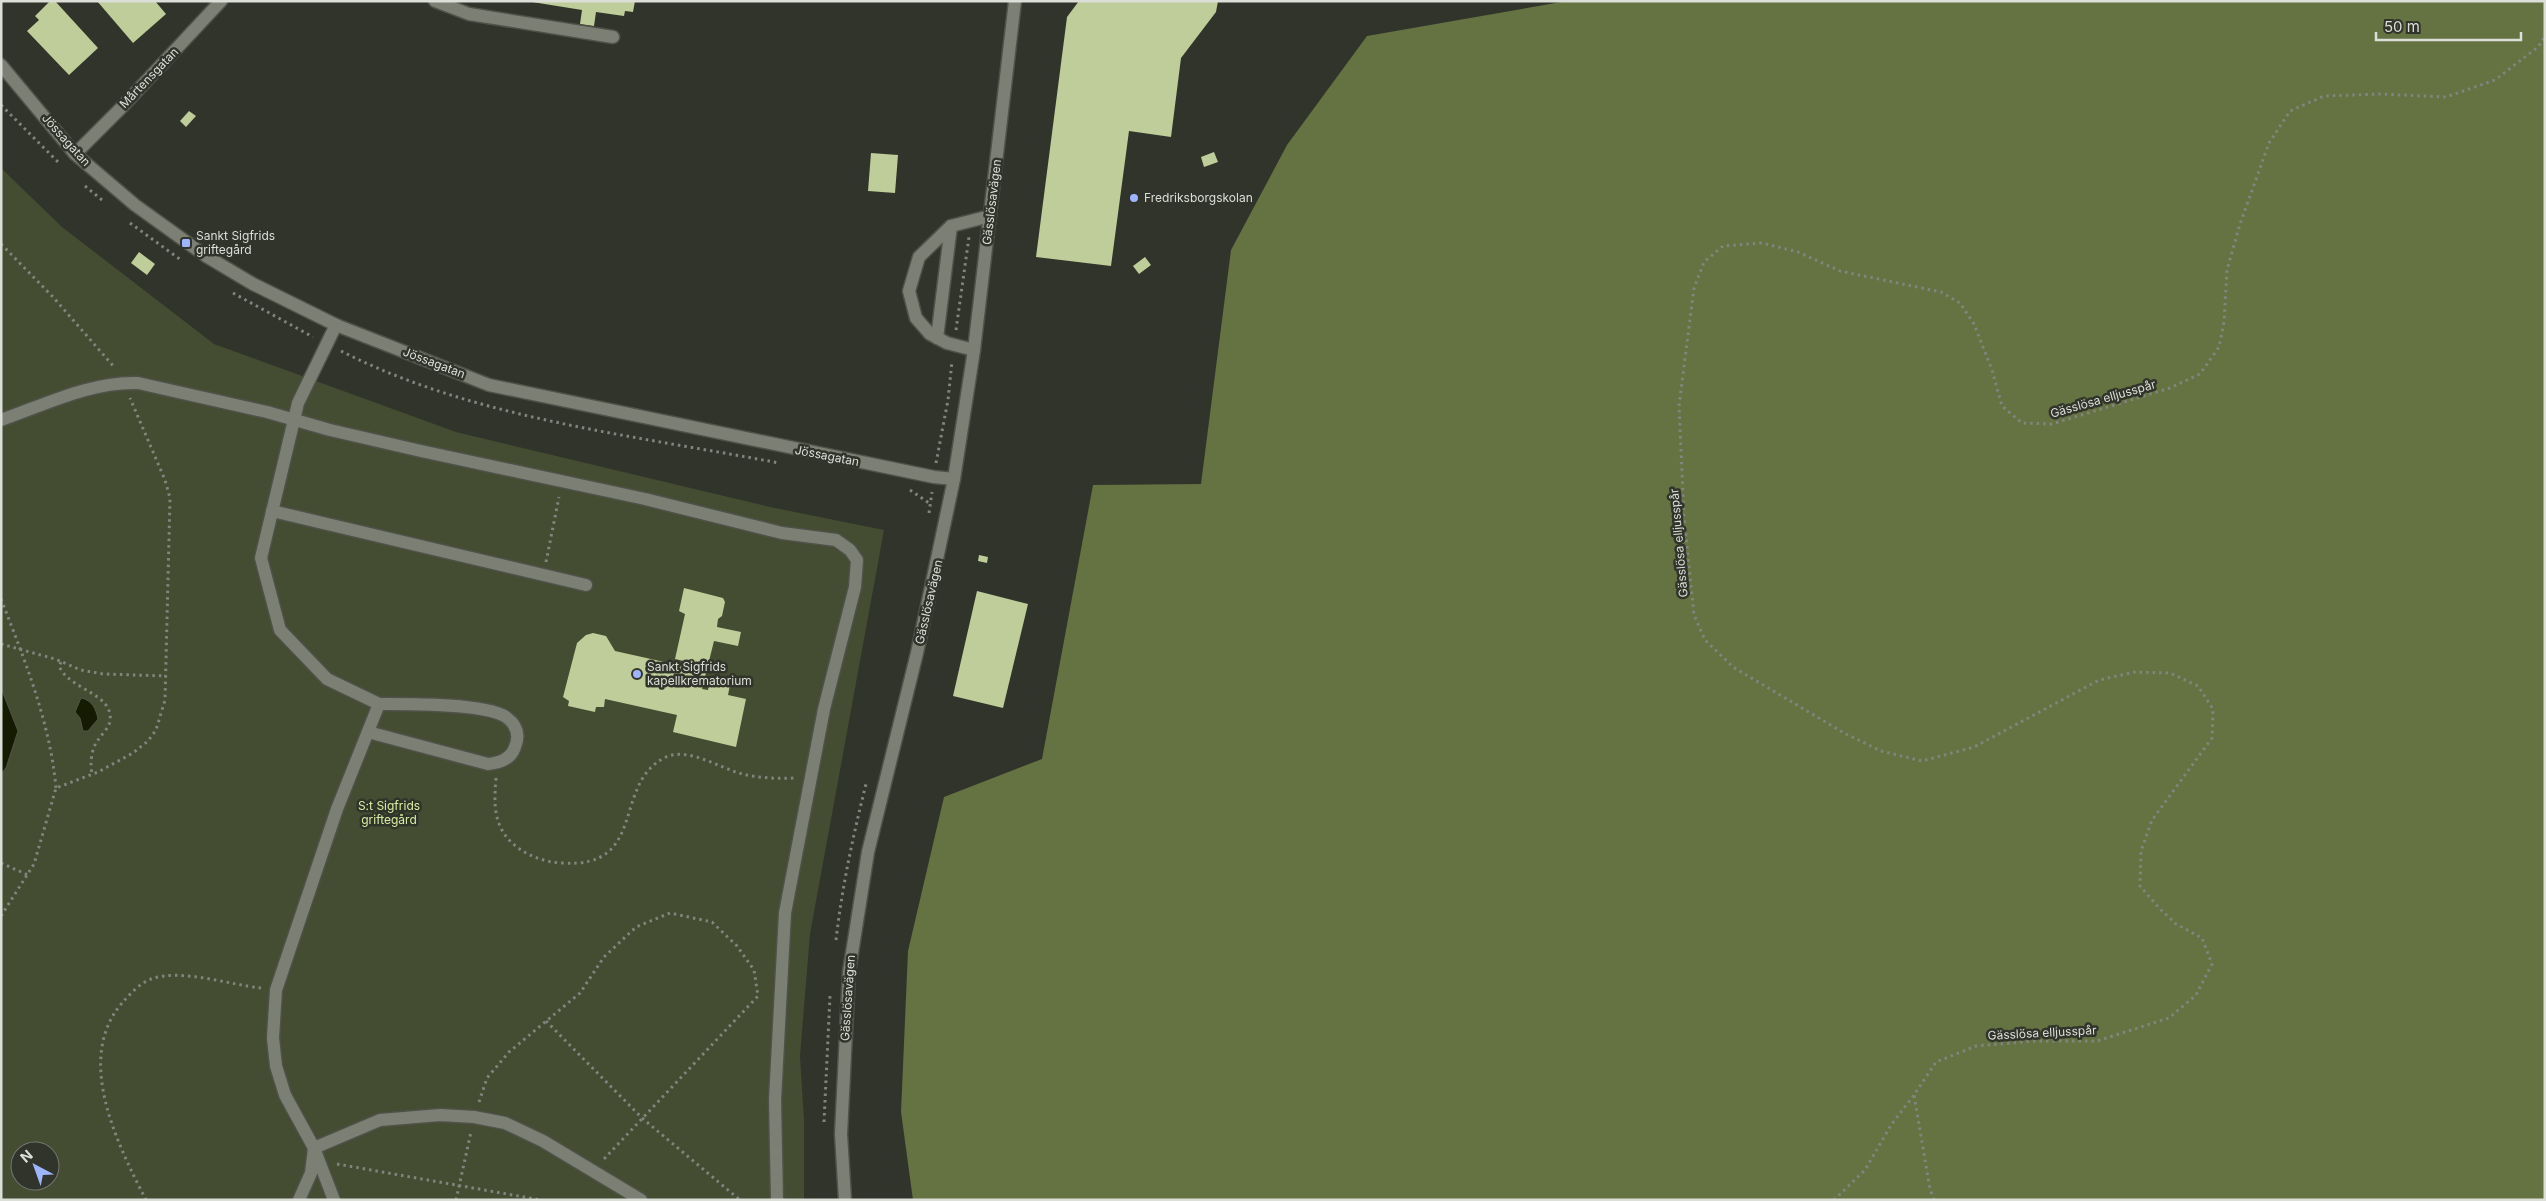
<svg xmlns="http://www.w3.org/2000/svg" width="2546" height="1201" viewBox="0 0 2546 1201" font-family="Inter,sans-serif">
  <rect width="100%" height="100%" fill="#31342a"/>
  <path fill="#444c32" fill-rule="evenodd" d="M1 168 62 227 214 344 456 432 770 507 884 530 810 934 800 1056 804 1120V1200H1ZM20 1151H50V1181H20Z"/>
  <path fill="#657242" d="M1567 1H2545V1200H913L901 1112 908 951 944 797 1042 759 1093 485 1201 484 1231 250 1287 145 1367 36Z"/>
  <g fill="#141b00" stroke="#505641">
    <path d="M1 688 18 731 6 768 1 774Z"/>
    <path d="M81 698C92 700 96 709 98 719L88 731H83L80 718 75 712Z"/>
  </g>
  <g fill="#becd99">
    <path d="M50 1H55L98 48 69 75 27 31 39 20 35 16Z"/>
    <path d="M97 1H155L166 14 133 43Z"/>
    <path d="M526 1H635L633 12 625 11 624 16 596 12 594 26 580 24 582 10Z"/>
    <path d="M1079 1H1218L1216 12 1181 58 1171 137 1129 131 1111 266 1036 257 1067 17Z"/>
    <path d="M189 111 196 116 186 127 180 121Z"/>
    <path d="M1214 152 1218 162 1204 167 1201 157Z"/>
    <path d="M871 153 898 155 895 193 868 191Z"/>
    <path d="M139 252 155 264 147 275 131 263Z"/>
    <path d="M1145 257 1151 265 1139 274 1133 266Z"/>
    <path d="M979 555 988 557 987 563 978 561Z"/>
    <path d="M684 588 723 598 725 602 722 616 718 619 717 627 741 632 738 646 714 641 702 689 708 690 710 680 730 685 728 695 746 699 736 747 673 732 677 715 605 699 604 707H596L595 712 568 706 569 701 563 697 577 643 586 635 593 633 606 636 615 651 687 667 688 662 675 659 685 614 679 611Z"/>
    <path d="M977 591 1028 604 1003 708 953 696Z"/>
  </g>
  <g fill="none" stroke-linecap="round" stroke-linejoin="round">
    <defs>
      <g id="minor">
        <path d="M435 1 469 14 613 37"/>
        <path d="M1 65 75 154 135 205 206 256 253 284 336 325 489 385 934 477 954 479"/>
        <path d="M75 154 122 107 221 1"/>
        <path d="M937 338 951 226"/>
        <path d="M974 350 947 343 930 334 916 318 909 291 919 257 951 226 990 216"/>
        <path d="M1 420C44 405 92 381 138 383L267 412 330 430 421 451 645 499 782 533 836 540 850 550 857 560 855 587 824 709 785 913 775 1100 777 1200"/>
        <path d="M272 511 586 585"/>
        <path d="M368 732 488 764C500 763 511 759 515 747 520 735 517 725 506 717 485 703 406 704 379 704"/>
        <path d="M299 1200 311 1173 314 1148 285 1095 276 1066 273 1038 276 990 337 809 379 704 327 679 280 630 261 558 298 403 336 325"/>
        <path d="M334 1200 314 1148 380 1120 440 1115 474 1117 505 1123 543 1141 641 1200"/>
        <path d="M845 1200 841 1134 849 972 868 852 917 653 954 479 974 350 1015 1"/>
      </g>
    </defs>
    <use href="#minor" stroke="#50524a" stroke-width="15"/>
    <g stroke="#82857d" stroke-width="3" stroke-dasharray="2.5 4" stroke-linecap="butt">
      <path d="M1 105 60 164"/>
      <path d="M85 186 102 200"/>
      <path d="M130 223 181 260"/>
      <path d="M1 244 53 297 115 368"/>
      <path d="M233 293 313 337"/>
      <path d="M956 330 969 237"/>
      <path d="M341 351C475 419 632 435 779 463"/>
      <path d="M936 463 948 400 952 361"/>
      <path d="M910 490 929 503"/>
      <path d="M929 513 932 492"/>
      <path d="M546 562 559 497"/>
      <path d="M1 599C25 661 50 722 56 788"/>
      <path d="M1 644 55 659 81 670 103 674 166 676"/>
      <path d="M61 662 59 666C69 690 114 693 110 721 109 728 102 734 98 740 91 749 90 764 92 774"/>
      <path d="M496 778C494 802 493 824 511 842 525 855 543 862 562 863 649 869 611 783 666 757 688 747 720 768 742 774 759 778 777 779 795 778"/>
      <path d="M1 863 28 875"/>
      <path d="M1 916 34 864 56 788 98 772 133 753 148 741 156 730 165 700 170 498 165 480 130 398"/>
      <path d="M836 940C842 887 853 836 866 784"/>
      <path d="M546 1021 642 1118 740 1200"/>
      <path d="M479 1102 487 1078 509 1052 580 993 604 957 636 927 670 913 712 922 737 946 754 970 758 996 603 1160"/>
      <path d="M824 1122 830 996"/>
      <path d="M337 1164 541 1200"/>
      <path d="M146 1200C118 1145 74 1059 122 1003 130 994 140 983 151 979 181 968 230 985 261 988"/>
      <path d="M456 1200 471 1132"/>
      <path d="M1834 1200 1865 1170 1891 1125 1914 1095"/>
      <path d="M1934 1200 1930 1189 1914 1095 1936 1062 1976 1046 2036 1041H2097L2169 1018 2196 995 2212 964 2202 938 2176 924 2159 908 2140 886 2141 851 2152 820 2212 738 2213 709 2198 686 2170 673 2135 672 2099 680 1974 747 1922 761 1881 751 1844 733 1733 667 1705 640 1694 615 1684 517 1679 406 1694 288 1704 262 1723 246 1762 243 1798 252 1840 271 1941 292 1960 303 1974 324 1992 370 2002 406 2022 423 2052 424 2170 388 2200 374 2219 347 2224 322 2227 270 2240 224 2269 143 2290 111 2324 96 2381 94 2446 97 2495 80 2538 47 2545 37"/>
    </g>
    <use href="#minor" stroke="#7c8074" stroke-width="12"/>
  </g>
  <g fill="#9eb4fd" stroke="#31342a" stroke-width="2">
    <circle cx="1134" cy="198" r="5"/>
    <rect x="181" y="238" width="10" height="10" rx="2.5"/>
    <circle cx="637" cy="674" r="5"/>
  </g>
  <g text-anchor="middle" stroke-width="5" stroke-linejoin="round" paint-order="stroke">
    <g font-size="12" fill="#dcded8" stroke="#31342a">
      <text transform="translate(149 78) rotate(-46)" y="4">Mårtensgatan</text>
      <text transform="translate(66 140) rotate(48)" y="4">Jössagatan</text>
      <text transform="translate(992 202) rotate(-83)" y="4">Gässlösavägen</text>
      <text transform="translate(434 363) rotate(21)" y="4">Jössagatan</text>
      <text transform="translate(2103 399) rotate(-16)" y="4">Gässlösa elljusspår</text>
      <text transform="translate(827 456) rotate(11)" y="4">Jössagatan</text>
      <text transform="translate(1679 543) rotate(-95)" y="4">Gässlösa elljusspår</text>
      <text transform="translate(929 602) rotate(-77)" y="4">Gässlösavägen</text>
      <text transform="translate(848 998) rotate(-86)" y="4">Gässlösavägen</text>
      <text transform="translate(2042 1033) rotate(-3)" y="4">Gässlösa elljusspår</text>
    </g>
    <g font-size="12" fill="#dcded8" stroke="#31342a" text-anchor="start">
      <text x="1144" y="202">Fredriksborgskolan</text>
      <text x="196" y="240">Sankt Sigfrids<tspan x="196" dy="14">griftegård</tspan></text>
      <text x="647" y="671">Sankt Sigfrids<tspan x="647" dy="14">kapellkrematorium</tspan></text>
    </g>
    <g font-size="12" fill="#d7eda0" stroke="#31342a">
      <text x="389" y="810">S:t Sigfrids<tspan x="389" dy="14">griftegård</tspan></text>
    </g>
  </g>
  <rect width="2546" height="1201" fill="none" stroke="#dcded8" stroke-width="5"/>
  <g transform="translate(35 1166) rotate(319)"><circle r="24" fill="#31342a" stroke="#757870"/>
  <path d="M0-4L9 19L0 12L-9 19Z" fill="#9eb4fd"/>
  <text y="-8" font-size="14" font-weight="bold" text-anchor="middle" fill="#dcded8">N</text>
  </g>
  <path d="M2376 32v8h145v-8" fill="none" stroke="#dcded8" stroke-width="2.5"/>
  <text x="2384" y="32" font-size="15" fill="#dcded8" stroke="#31342a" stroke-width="4" paint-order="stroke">50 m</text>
</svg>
